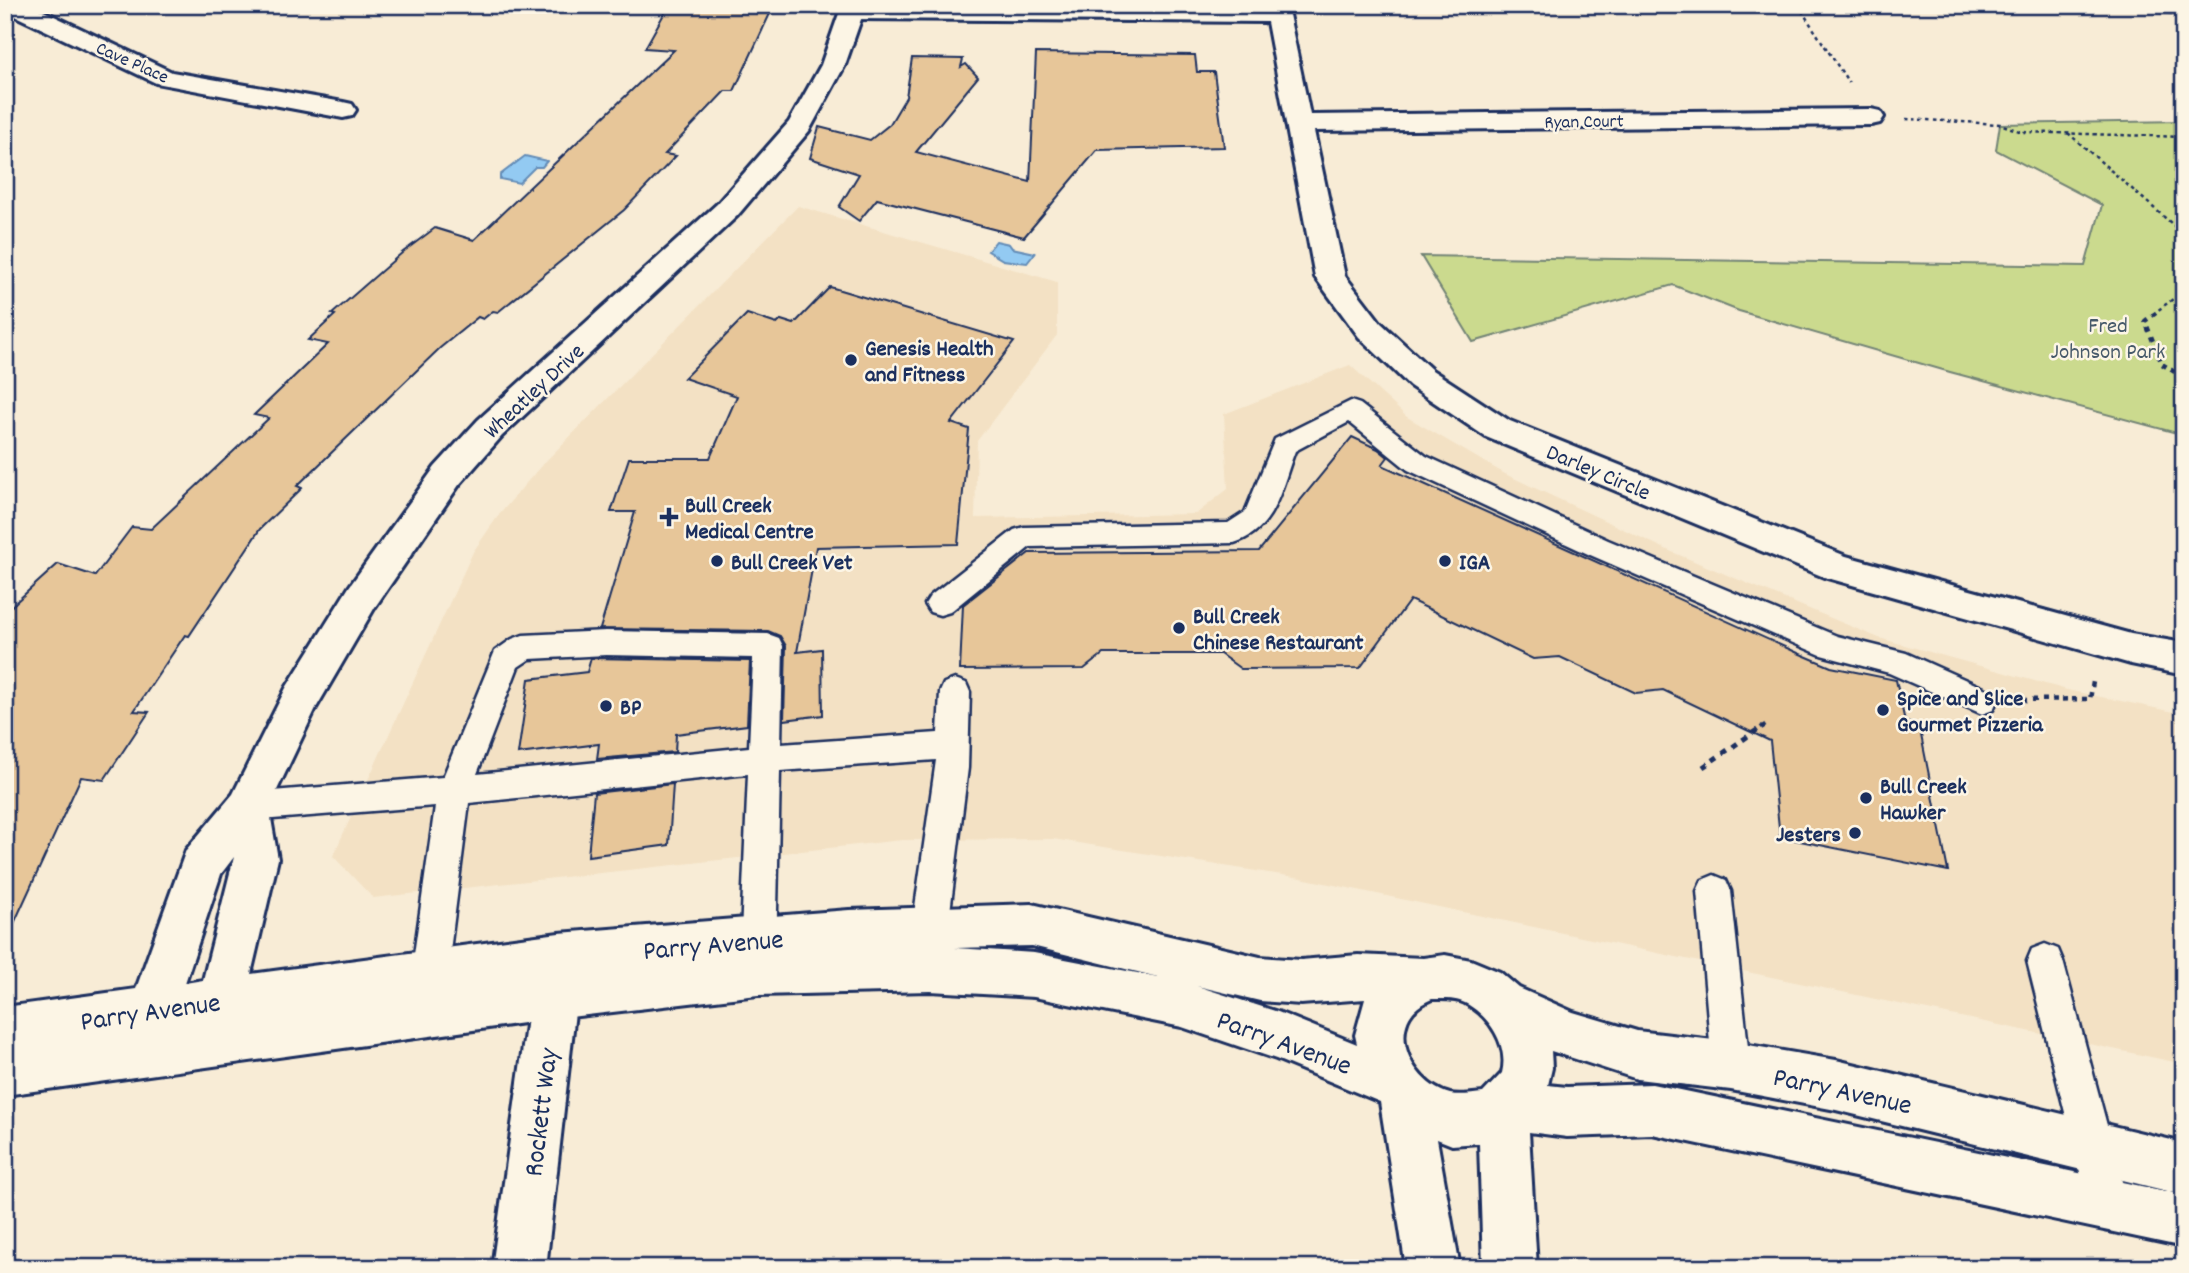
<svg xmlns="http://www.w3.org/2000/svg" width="2189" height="1273" viewBox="0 0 2189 1273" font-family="Dekko,sans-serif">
  <rect width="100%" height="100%" fill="#f8ecd6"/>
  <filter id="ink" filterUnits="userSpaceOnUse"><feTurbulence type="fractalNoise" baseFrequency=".0143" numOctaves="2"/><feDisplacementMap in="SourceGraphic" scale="14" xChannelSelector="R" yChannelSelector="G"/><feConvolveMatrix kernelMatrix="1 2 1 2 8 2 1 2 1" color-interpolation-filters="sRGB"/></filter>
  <g filter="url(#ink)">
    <path fill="#f3e1c4" d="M798 206 1057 282V335L977 441 975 518 1196 514 1228 489 1224 414 1350 365 1407 417 1505 474 1672 552 1879 638 2067 690 2184 714V1064L1301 878 1053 839 902 840 373 898 333 856 473 552 498 516 540 467Z"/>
    <path fill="#cbda8e" stroke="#738476" stroke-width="2" d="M2184 121V435L1950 372 1739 311 1673 285 1473 342 1421 256 2085 266 2102 205 1996 150 2000 124Z"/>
    <g fill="#93caf2" stroke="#638cb7" stroke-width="2">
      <path d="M525 156 547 161 542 167H535L519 183 500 179V175Z"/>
      <path d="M996 241 1009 244 1012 248 1035 253 1027 263 1003 260 988 251Z"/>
    </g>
    <g fill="#e7c699" stroke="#1b2f5e" stroke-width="2">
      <path d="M669 5H774L734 91H725L665 154 676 156 624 210 498 312 493 311 483 319 478 317 440 348 297 486 302 488 260 529 189 636 185 635 134 711 149 712 104 780 81 777 5 943V612L58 564 95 576 132 527 151 529 269 418 254 415 328 344 308 340 335 315 332 314 403 252 435 228 474 240 674 50 645 48Z"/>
      <path d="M1036 53 1195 55 1197 72H1214L1224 147 1097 150 1024 237 877 199 859 221 839 207 859 174 810 158 819 127 870 140 890 124 906 97 912 58 963 59 961 67 966 64 978 77 916 152 1030 182Z"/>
      <path d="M830 287 1014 342 951 423 969 429 958 544 816 547 797 652 822 649 823 715 784 720 786 646 780 636 768 631 600 629 635 512H611L629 458H710L737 396 684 378 747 314 777 324 781 320 794 324Z"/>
      <path d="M1352 437 1378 449 1388 457 1382 465 1798 653 1831 667 1896 680 1905 722 1919 725 1948 871 1780 837 1770 741 1663 690 1636 693 1560 657 1533 659 1410 600 1360 668 1241 669 1220 654H1103L1084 669 960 670 963 605 1029 553 1259 551Z"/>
      <path d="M591 658 750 661 747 725 676 734 675 752 597 759 599 744 518 754 529 679 587 672Z"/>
      <path d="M673 784 669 845 588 856 594 793Z"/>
    </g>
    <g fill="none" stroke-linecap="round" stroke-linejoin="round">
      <defs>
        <g id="lane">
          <path d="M1351 401 1360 404 1426 456 1608 540 1837 636 1906 653 1993 692 1997 701 1993 710 1982 714 1889 673 1821 655 1588 554 1408 470 1349 422 1295 451C1281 487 1276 530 1234 543L1030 547 950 612 940 615 930 612 925 604 930 596 1014 530 1024 527 1228 523 1245 512 1275 439Z"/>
          <path d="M606 631 768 634 779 638 783 646 781 744 938 733 940 692 944 683 955 679 966 683 970 692 968 768 948 928V947L943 959 930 964 917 959 912 947V928L936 760 780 771 776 957 771 969 758 974 745 969 740 957 748 774 469 803 445 990 440 1002 427 1007 414 1002 409 990 435 806 248 821 236 817 232 807 236 797 248 793 443 777 495 651 512 639 523 635ZM606 655 753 658 749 747 477 774 518 667 530 659Z"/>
          <path d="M1714 875 1726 880 1731 891 1750 1066 1744 1079 1731 1085 1718 1079 1712 1066 1697 891 1702 880Z"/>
          <path d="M2045 944 2058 949 2063 961 2128 1204 2122 1218 2108 1224 2094 1218 2088 1204 2027 961 2032 949Z"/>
        </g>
        <g id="street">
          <path d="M5 5H31L172 72 343 102 352 104 356 110 352 116 343 118 156 83 5 11Z"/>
          <path d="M852 5 1264 8 1263 5H1287L1310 115 1871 109 1880 111 1884 117 1880 123 1871 125 1314 131 1345 276 1381 323 1432 370 1510 421 1846 556 2131 634 2184 643V675L2131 664 1824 577 1486 437 1410 386 1359 337 1315 277 1267 22 853 19 845 17 841 12 845 7Z"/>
          <path d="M2157 5H2184V13L2160 11Z"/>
          <path d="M557 946 573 952 580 968 546 1268H492L534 968 541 952Z"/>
        </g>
        <path id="secondary" d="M842 5H866L845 65 809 131 737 216 502 436 459 485 375 607 316 708 269 807 278 859 251 974 559 933 849 910 1032 904 1260 957 1301 960 1358 955 1423 958 1445 955 1471 960 1500 972 1519 988 1573 1012 1637 1031 1731 1042 1836 1060 2184 1143V1195L1836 1110 1731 1090 1637 1079 1551 1051 1552 1068 1548 1085 1567 1087 1652 1084 2184 1195V1247L1652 1134 1567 1137 1529 1132 1537 1268H1483L1479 1143 1452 1145 1437 1139 1460 1268H1406L1380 1102 1276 1059 1182 1027 1034 997 930 991 758 995 553 1019 5 1095V1007L136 989 186 850 233 794 286 688 349 587 435 467 478 420 717 204 789 122 821 65ZM234 857 203 980 185 983 221 874ZM1032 946 1158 977 1034 953 955 948ZM1197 986 1260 1001 1301 1004 1365 999 1355 1035 1357 1044 1278 1012ZM1432 999C1443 999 1456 998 1465 1003 1490 1016 1509 1046 1502 1073L1483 1093C1473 1094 1460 1096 1450 1094 1409 1083 1381 1019 1432 999Z"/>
      </defs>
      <use href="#lane" stroke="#1b2f5e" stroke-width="5"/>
      <use href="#street" stroke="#1b2f5e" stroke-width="6"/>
      <use href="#secondary" stroke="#1b2f5e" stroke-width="6"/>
      <g stroke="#1b2f5e" stroke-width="2.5" stroke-dasharray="3.5 3.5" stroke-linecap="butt">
        <path d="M1798 5 1849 83"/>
        <path d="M1906 119 2000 124 2022 132 2184 137"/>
        <path d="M2068 133 2179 230 2184 238"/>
        <path d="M2153 314 2177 296 2184 285"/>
      </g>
      <g stroke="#1b2f5e" stroke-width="4.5" stroke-dasharray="5 5" stroke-linecap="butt">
        <path d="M2156 313 2145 321 2162 364 2184 378"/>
        <path d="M2022 700 2090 699 2093 682"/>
        <path d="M1761 728 1768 723"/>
      </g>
      <path stroke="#1b2f5e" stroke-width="5" stroke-dasharray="6 6" stroke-linecap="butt" d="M1703 767 1763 726"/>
      <use href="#lane" fill="#fcf5e5" fill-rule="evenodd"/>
      <use href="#street" fill="#fcf5e5" fill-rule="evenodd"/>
      <use href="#secondary" fill="#fcf5e5" fill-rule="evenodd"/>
    </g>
  </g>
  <g fill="#1b2f5e" stroke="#fcf5e5" stroke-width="2.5">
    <circle cx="851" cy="360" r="7"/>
    <path d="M665.5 506.5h7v7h7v7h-7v7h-7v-7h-7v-7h7z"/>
    <circle cx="717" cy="561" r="7"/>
    <circle cx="1445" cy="561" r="7"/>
    <circle cx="1179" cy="628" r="7"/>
    <circle cx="606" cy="706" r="7"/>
    <circle cx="1883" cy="710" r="7"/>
    <circle cx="1866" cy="798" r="7"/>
    <circle cx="1855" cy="833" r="7"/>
  </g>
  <g text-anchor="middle" stroke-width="5" stroke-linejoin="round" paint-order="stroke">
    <g font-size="19" fill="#1b2f5e" stroke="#fcf5e5">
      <text transform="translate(133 61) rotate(24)" y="7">Cave Place</text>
      <text transform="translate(1584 120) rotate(-1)" y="7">Ryan Court</text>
    </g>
    <g font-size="23" fill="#475a6a" stroke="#fcf5e5">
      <text x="2108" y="332">Fred<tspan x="2108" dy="26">Johnson Park</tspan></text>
    </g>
    <g font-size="23" font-weight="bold" fill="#1b2f5e" stroke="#fcf5e5" text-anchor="start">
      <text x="865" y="355">Genesis Health<tspan x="865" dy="26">and Fitness</tspan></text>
      <text x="685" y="512">Bull Creek<tspan x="685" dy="26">Medical Centre</tspan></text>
      <text x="731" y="569">Bull Creek Vet</text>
      <text x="1459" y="569">IGA</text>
      <text x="1193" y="623">Bull Creek<tspan x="1193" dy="26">Chinese Restaurant</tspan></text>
      <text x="1897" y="705">Spice and Slice<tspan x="1897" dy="26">Gourmet Pizzeria</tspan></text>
      <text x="620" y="714">BP</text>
      <text x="1880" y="793">Bull Creek<tspan x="1880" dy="26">Hawker</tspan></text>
      <text x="1841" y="841" text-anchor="end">Jesters</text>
    </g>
    <g font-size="23" fill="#1b2f5e" stroke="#fcf5e5">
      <text transform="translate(533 390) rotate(-43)" y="8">Wheatley Drive</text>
      <text transform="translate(1599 471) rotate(23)" y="8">Darley Circle</text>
    </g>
    <g font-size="28" fill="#1b2f5e" stroke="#fcf5e5">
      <text transform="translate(713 943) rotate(-5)" y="10">Parry Avenue</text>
      <text transform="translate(150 1010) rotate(-8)" y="10">Parry Avenue</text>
      <text transform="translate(1285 1041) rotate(20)" y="10">Parry Avenue</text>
      <text transform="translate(1843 1089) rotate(12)" y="10">Parry Avenue</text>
      <text transform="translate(539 1112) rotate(-83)" y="10">Rockett Way</text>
    </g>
  </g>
  <rect width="2189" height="1273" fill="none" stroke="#fcf5e5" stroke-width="28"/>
  <rect x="14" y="14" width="2161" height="1245" fill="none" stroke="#1b2f5e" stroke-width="2.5" filter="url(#ink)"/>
</svg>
